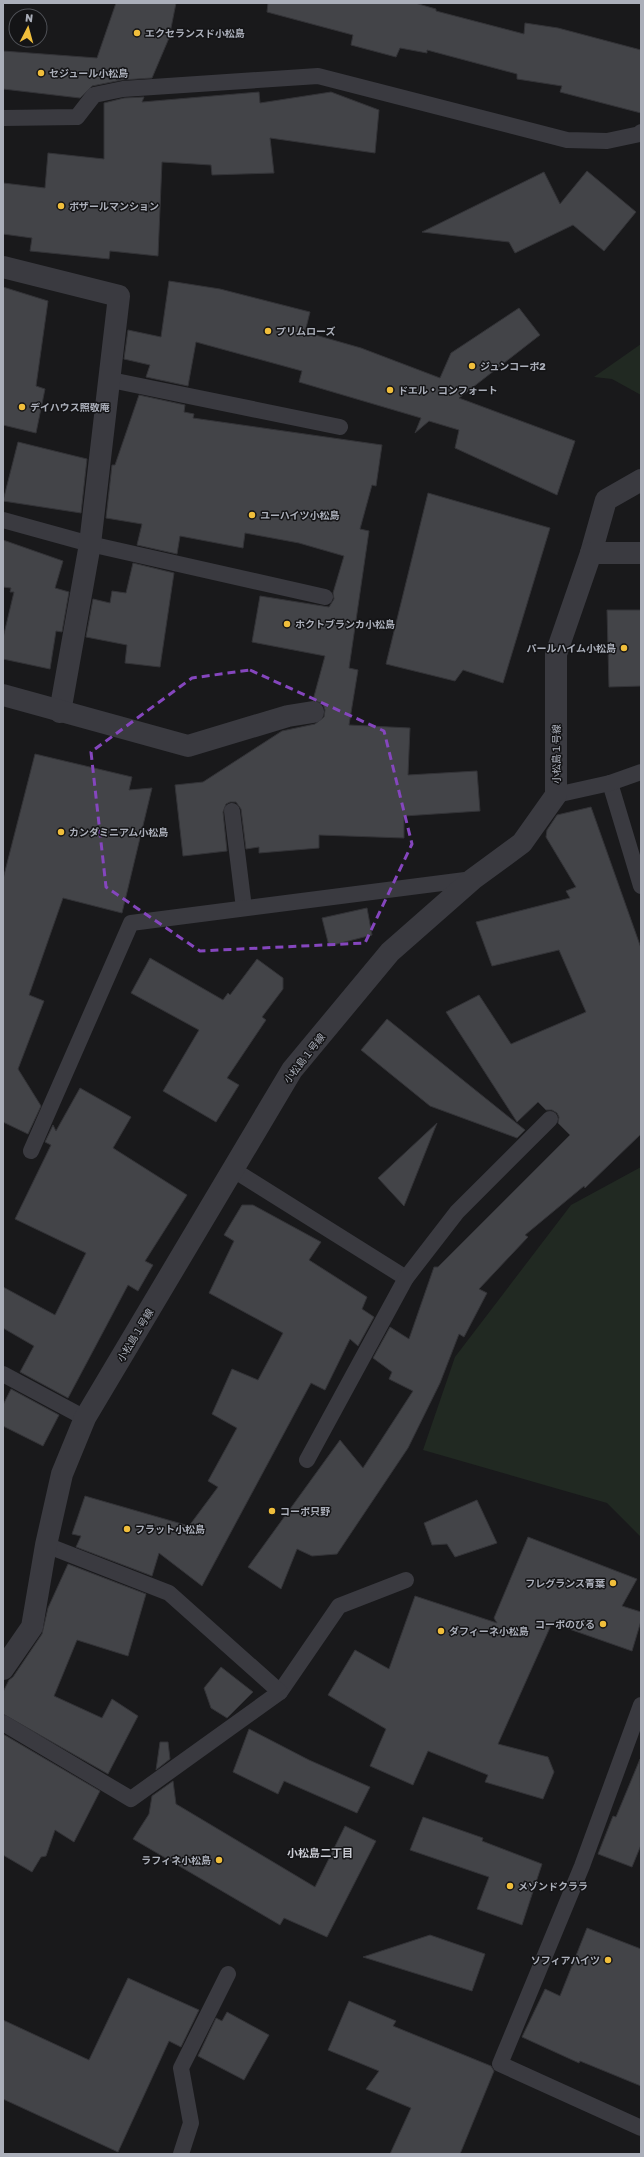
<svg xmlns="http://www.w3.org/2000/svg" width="644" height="2157" viewBox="0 0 644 2157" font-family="Rubik,'Noto Sans JP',sans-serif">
  <rect width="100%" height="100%" fill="#19191b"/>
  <g fill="#212922">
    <path d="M641 344V395L612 379 594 377Z"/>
    <path d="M641 1167V1537L607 1503 423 1450 455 1357 571 1205Z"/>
  </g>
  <g fill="#434448" stroke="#333337">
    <path d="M116 3H176L169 38 152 78 122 80 92 86 80 98 3 89V51L97 58Z"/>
    <path d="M268 3H415L436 9V11L524 34 525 23 558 28 641 50V113L560 92 562 86 517 79V74L427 50V53L400 48 396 57 351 45 353 35 267 12Z"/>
    <path d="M259 92 260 103 331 92 379 110 375 153 270 138 274 173 212 175 211 165 162 162 158 256 110 251 109 259 30 251 32 238 3 234V183L45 188 48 153 104 159V103L124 98 144 97 142 102Z"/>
    <path d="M587 171 636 212 604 251 573 225 515 253 509 242 422 232 544 172 560 204Z"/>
    <path d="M169 281 220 289 310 312 305 332 361 348 440 378 451 353 519 308 540 335 459 398 575 441 557 495 455 448 459 430 429 421 415 433 421 418 299 382 302 371 196 342 188 386 146 377 150 365 124 359 128 330 161 337Z"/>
    <path d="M3 287 48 301 36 386 45 389 36 433 3 425Z"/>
    <path d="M139 395 185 405 184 412 194 414 193 418 382 445 376 486 372 485 360 529 369 531 349 668 358 670 349 725 410 728 408 775 477 771 480 811 404 816V838L319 835V848L259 853V847L246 849 241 809 236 802H230L226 804 223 812 227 851 183 856 175 785 203 782 282 731 315 724 324 717 325 710 323 704 313 700 325 656 252 642 260 596 329 607 334 599 333 593 344 556 299 543 245 533 243 548 180 536 177 554 137 545 142 524 106 518 112 465H115Z"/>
    <path d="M18 442 87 459 81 513 3 501Z"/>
    <path d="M428 493 550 528 503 683 463 670 455 681 386 664Z"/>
    <path d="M3 540 63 561 55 588 69 592 62 632 56 631 50 669 3 659V638L14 592H10L11 588 3 587Z"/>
    <path d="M133 563 174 573 160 667 125 663 127 645 86 637 93 599 110 603 112 591 126 593Z"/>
    <path d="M607 610H641V686L609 687Z"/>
    <path d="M35 754 132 777 129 790 152 788 122 913 63 898 29 995 44 1001 18 1069 41 1106 28 1134 3 1122V879Z"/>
    <path d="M591 807 641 948V1134L585 1188 584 1186 525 1235 528 1237 479 1289 487 1293 464 1337 459 1334 440 1383 408 1448 337 1554 312 1556 297 1549 281 1589 248 1567 340 1440 363 1468 413 1391 389 1379 392 1372 373 1358 390 1327 409 1339 434 1267H438L570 1135 558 1123 559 1117 557 1113 552 1110H546L538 1102 517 1122 446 1012 479 995 511 1044 586 1012 559 950 492 966 476 922 570 898 566 891 576 887 546 837 547 830 557 815Z"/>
    <path d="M367 908 372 935 329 946 322 918Z"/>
    <path d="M150 958 223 1000 228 993 230 995 257 959 283 978V989L262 1017 266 1020 227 1078 239 1085 216 1122 163 1091 199 1030 131 993Z"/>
    <path d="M387 1019 525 1130 517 1138 430 1106 361 1050Z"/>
    <path d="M80 1088 131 1117 113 1148 187 1195 145 1261 153 1265 138 1291 128 1285 68 1398 20 1372 34 1346 3 1328V1287L55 1315 86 1253 15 1219 51 1145 45 1142 53 1125 56 1131Z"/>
    <path d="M437 1123 404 1206 378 1178Z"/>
    <path d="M242 1205H253L321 1242 309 1260 367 1297 362 1309 374 1317 358 1346 350 1339 325 1390 311 1383 202 1586 159 1553 152 1576 76 1547 81 1536 72 1534 85 1496 189 1526 218 1487 208 1481 237 1428 212 1414 232 1369 258 1380 283 1333 209 1293 234 1241 224 1235Z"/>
    <path d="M11 1389 59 1415 43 1446 3 1426V1405Z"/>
    <path d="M477 1500 497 1543 455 1557 447 1544 432 1545 424 1523Z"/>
    <path d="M528 1537 637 1579 622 1606 641 1612V1621L632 1651 552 1623 498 1744 548 1757 554 1772 543 1799 485 1782 488 1775 428 1751 413 1785 370 1766 386 1729 328 1695 355 1650 389 1669 415 1596 497 1623 494 1618Z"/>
    <path d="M68 1564 146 1594 128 1656 77 1640 54 1696 102 1718 112 1699 138 1716 108 1774 3 1714V1692L9 1680 13 1677 42 1634 48 1608Z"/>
    <path d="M221 1667 253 1692 227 1718 211 1708 204 1688Z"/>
    <path d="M249 1729 309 1760 370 1787 357 1813 284 1781 278 1794 233 1772Z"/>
    <path d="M3 1734 100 1791 74 1842 55 1830 46 1856 41 1857 32 1872 3 1855Z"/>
    <path d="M160 1742H168L170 1759 156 1770Z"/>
    <path d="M640 1759 641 1845 632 1867 598 1854 613 1816 616 1817Z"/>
    <path d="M173 1781 176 1804 315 1887 345 1826 376 1841 327 1937 284 1918 280 1925 133 1839 149 1814 152 1796Z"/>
    <path d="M423 1817 483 1838 482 1841 542 1864 522 1925 477 1909 489 1877 410 1850Z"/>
    <path d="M587 1928 641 1949V2086L580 2061 579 2063 522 2037 545 1989 560 1996Z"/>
    <path d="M430 1935 485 1954 472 1991 363 1957Z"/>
    <path d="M128 1978 199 2010 181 2047 169 2041 118 2152 3 2099V2020L89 2060Z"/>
    <path d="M349 2001 396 2021 393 2026 491 2066 494 2071 460 2154H390L411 2108 366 2089 379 2071 328 2050Z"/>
    <path d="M227 2012 269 2035 244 2080 198 2056 216 2018 222 2021Z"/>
  </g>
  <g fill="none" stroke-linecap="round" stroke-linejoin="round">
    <g stroke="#3a3a40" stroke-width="16">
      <path d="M3 118 77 117 94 95 123 89 318 76 567 140 607 141 640 134 641 132"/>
      <path d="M111 380 340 427"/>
      <path d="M3 520 90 544 325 597"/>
      <path d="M610 783 641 886"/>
      <path d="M556 795 610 783 641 772"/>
      <path d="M232 811 244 908"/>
      <path d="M31 1151 131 923 473 879"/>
      <path d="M232 1169 406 1278"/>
      <path d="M3 1374 85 1418"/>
      <path d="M307 1460 406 1278 457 1212 550 1119"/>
      <path d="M280 1692 339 1606 406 1580"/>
      <path d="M641 1705 582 1866 500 2064 641 2128"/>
      <path d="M3 1723 131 1799 280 1692 169 1593 46 1545"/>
      <path d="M181 2154 191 2123 181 2068 228 1974"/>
    </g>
    <g stroke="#3a3a40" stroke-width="22">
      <path d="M3 267 119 296 90 544 60 712"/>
      <path d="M591 553 606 500 641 480"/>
      <path d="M3 695 188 746 288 716 313 712"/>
    </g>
    <path stroke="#3a3a40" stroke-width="22" d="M3 1669 32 1627 46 1545 62 1474 85 1418 292 1070 390 952 473 879 522 843 556 795V654L591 553H641"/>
  </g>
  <path fill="none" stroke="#8546be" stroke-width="3" stroke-dasharray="8 5" stroke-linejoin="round" d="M250 670 384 731 412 844 365 943 200 951 106 887 91 752 192 678Z"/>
  <g fill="#f0be3b" stroke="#141416" stroke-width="1.5">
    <circle cx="137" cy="33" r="4"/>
    <circle cx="41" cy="73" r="4"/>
    <circle cx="61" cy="206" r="4"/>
    <circle cx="268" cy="331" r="4"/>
    <circle cx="472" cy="366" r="4"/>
    <circle cx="390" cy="390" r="4"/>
    <circle cx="22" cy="407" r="4"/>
    <circle cx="252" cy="515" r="4"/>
    <circle cx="287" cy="624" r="4"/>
    <circle cx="624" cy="648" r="4"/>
    <circle cx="61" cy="832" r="4"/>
    <circle cx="272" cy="1511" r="4"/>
    <circle cx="127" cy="1529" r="4"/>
    <circle cx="613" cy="1583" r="4"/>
    <circle cx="603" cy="1624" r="4"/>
    <circle cx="441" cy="1631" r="4"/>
    <circle cx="219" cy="1860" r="4"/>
    <circle cx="510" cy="1886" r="4"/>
    <circle cx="608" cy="1960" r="4"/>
  </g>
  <g text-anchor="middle" stroke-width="3" stroke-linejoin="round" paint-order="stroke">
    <g font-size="10" font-weight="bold" fill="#abafba" stroke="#141416" text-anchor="start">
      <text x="145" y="37">エクセランスド小松島</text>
      <text x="49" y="77">セジュール小松島</text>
      <text x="69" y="210">ポザールマンション</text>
      <text x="276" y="335">プリムローズ</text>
      <text x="480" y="370">ジュンコーポ2</text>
      <text x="398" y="394">ドエル・コンフォート</text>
      <text x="30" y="411">デイハウス照敬庵</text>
      <text x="260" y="519">ユーハイツ小松島</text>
      <text x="295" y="628">ホクトブランカ小松島</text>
      <text x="616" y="652" text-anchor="end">パールハイム小松島</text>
      <text x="69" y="836">カンダミニアム小松島</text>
      <text x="280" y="1515">コーポ只野</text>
      <text x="135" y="1533">フラット小松島</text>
      <text x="605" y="1587" text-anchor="end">フレグランス青葉</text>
      <text x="595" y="1628" text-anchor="end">コーポのびる</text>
      <text x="449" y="1635">ダフィーネ小松島</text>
      <text x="211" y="1864" text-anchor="end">ラフィネ小松島</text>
      <text x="518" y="1890">メゾンドクララ</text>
      <text x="600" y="1964" text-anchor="end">ソフィアハイツ</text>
    </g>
    <g font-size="10" fill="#abafba" stroke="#141416">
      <text transform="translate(556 754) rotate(-90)" y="4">小松島１号線</text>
      <text transform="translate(304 1058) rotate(-52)" y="4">小松島１号線</text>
      <text transform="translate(135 1335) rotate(-59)" y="4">小松島１号線</text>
    </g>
    <g font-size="11" font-weight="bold" fill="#ccced6" stroke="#141416">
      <text x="320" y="1857">小松島二丁目</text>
    </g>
  </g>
  <rect width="644" height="2157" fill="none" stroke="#abafba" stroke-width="8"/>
  <g transform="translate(28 28) rotate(6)"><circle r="19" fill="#141416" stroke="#505258"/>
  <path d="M0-3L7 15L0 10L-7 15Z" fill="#f0be3b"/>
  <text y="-6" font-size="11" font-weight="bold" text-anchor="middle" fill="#abafba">N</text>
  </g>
</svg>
